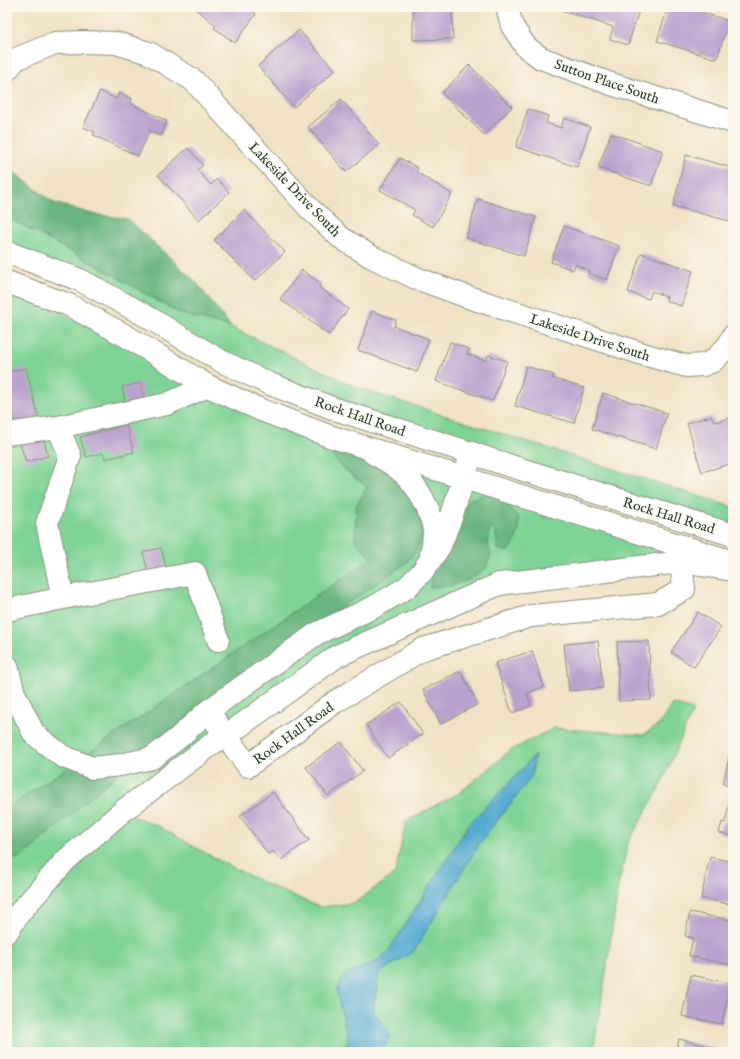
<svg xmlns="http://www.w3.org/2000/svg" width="740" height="1059" viewBox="0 0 740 1059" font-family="'IM FELL English',serif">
  <rect width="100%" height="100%" fill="#fbf7ec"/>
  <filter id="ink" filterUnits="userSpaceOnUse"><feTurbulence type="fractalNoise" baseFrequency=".025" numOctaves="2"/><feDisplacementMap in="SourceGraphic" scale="8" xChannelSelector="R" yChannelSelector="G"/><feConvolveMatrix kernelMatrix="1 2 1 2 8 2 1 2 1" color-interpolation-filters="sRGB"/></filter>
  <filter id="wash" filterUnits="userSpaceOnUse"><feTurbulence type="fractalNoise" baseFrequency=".012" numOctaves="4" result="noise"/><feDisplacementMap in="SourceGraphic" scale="16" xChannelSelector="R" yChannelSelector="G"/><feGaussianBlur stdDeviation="0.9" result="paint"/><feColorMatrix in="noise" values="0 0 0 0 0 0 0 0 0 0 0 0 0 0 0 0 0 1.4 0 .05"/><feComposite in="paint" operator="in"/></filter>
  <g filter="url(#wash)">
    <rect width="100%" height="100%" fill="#f1e2c5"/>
    <g fill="#7fd396" stroke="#4f8865">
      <path d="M7 218 30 229 112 274 181 314 231 327 358 388 733 507V531L275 382 7 249Z"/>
      <path d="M7 284 234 403 724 558 503 586 340 659 125 813 158 826 216 859 270 886 320 907 354 903 395 874 406 821 459 793 511 750 554 728 643 735 660 724 672 704 693 710 662 783 628 843 618 887 608 960 593 1052H381L391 1037 373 1010 379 973 414 951 479 844 531 777 535 755 515 777 469 824 388 952 371 965 346 973 342 1012 349 1042 337 1052H7Z"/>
    </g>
    <g fill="#67b57f" stroke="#43795a">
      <path d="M7 167 54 203 92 214 128 219 196 282 231 327 181 314 112 274 30 229 7 218Z"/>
      <path d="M328 447 353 452 386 473 419 507 425 529 417 550 405 564 343 606 183 721 88 799 22 857 7 860V809L372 558 355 541 356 506 367 487C355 477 332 462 328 447Z"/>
      <path d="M488 493 500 496 519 518V530L514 544 507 552 497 548 496 533 491 526 487 542 491 555 485 569 469 580 451 586 430 587 433 570 468 500Z"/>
    </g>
    <path fill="#55aad1" stroke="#3a7482" d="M535 755 531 777 479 844 414 951 379 973 373 1010 391 1037 381 1052H337L349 1042 336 990 346 973 371 965 388 952 469 824 515 777Z"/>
    <g id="blocks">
      <g fill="#bba2ce">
        <path d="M193 7H246L256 14 235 43 214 28 216 25Z"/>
        <path d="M413 7H452L453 39 413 40Z"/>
        <path d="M562 7H640L628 45 610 39 613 27 561 10Z"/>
        <path d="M668 7H685L729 21 717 59 657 41Z"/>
        <path d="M299 30 335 70 294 107 258 66Z"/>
        <path d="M469 65 512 107 484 135 442 93Z"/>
        <path d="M100 91 116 99 119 93 132 99 130 103 167 121 161 136 150 131 138 156 93 135 95 132 83 127Z"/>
        <path d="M341 99 379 145 346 172 308 127Z"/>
        <path d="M528 109 548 116 546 123 561 128 564 118 590 127 577 167 516 147Z"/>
        <path d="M611 133 663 151 651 186 598 168Z"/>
        <path d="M188 148 203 165 197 170 211 185 217 179 229 192 199 220 158 175Z"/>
        <path d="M686 155 733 168V222L673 206Z"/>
        <path d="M400 158 418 168 416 172 452 194 433 227 412 215 415 210 380 190Z"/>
        <path d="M478 199 536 217 524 256 466 238Z"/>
        <path d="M244 210 285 252 255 281 214 240Z"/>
        <path d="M564 226 619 246 607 280 588 273 589 270 575 265 573 270 551 262Z"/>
        <path d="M641 253 693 271 681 306 666 301 667 297 652 291 649 299 628 292Z"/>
        <path d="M302 270 321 284 319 287 348 309 329 335 280 299Z"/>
        <path d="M372 311 396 320 394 326 429 339 417 372 358 350Z"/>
        <path d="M450 342 469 349 467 354 486 361 488 355 507 361 493 401 436 381Z"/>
        <path d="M526 366 554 375 552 378 584 388 574 423 515 406Z"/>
        <path d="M26 368 39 420 16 425 9 397 7 398V372Z"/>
        <path d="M141 383 145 402 126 406 122 387Z"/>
        <path d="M603 393 667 413 656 449 592 429Z"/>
        <path d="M711 416 715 422 733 417V463L702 472 687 423Z"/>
        <path d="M126 425 134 452 105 459 103 453 86 457 80 437Z"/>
        <path d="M43 437 48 456 26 462 20 444Z"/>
        <path d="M161 548 167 571 149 576 143 552Z"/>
        <path d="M698 612 721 627 694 667 671 652Z"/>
        <path d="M598 641 603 688 569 691 564 644Z"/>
        <path d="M649 641 651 700 619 701 617 642Z"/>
        <path d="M532 651 544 687 527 693 531 706 512 713 495 663Z"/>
        <path d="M460 671 478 704 441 724 423 690Z"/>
        <path d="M401 702 423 734 388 758 366 725Z"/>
        <path d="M341 742 363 771 328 796 306 767Z"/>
        <path d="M732 744H733V787L723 784Z"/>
        <path d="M273 792 309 840 281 860 273 851 268 854 240 816Z"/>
        <path d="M729 804 733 805V836L719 833 722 822 725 823Z"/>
        <path d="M710 857 733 862V905L701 898Z"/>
        <path d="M690 912 733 921V959L732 965 689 956 693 938 685 936Z"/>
        <path d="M691 975 730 983 722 1024 682 1016Z"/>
        <path d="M679 1039 718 1049 717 1052H676Z"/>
      </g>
    </g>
  </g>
  <g filter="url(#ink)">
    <use href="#blocks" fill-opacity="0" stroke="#88907c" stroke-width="1"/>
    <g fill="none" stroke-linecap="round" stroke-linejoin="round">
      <defs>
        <g id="minor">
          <path d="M507 7 512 26 526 47 541 58 611 84 733 122"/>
          <path d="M7 70 16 59 55 43 83 42 116 43 149 53 193 80 310 209 340 237 370 256 416 278 465 296 646 355 686 366 703 365 713 361 729 345 733 336"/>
          <path d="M58 427 70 456 47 523 63 598"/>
          <path d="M7 434 58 427 167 404 208 386"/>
          <path d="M373 453C383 459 393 464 402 472 417 484 432 512 434 532 434 539 433 546 431 553"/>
          <path d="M472 453 452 515 440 546 422 572 406 588 374 607 316 634 208 711 226 736 248 766 335 702 423 649 531 616 658 604 684 589 681 562"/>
          <path d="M7 610 63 598 195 573 218 640"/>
          <path d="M7 666 14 693 34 734 62 756 92 768 120 765 152 758 177 739 208 711"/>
        </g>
        <g id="major">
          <path d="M7 252 80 280 141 313 221 361 270 384 335 409 514 467 733 535"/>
          <path d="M7 282 69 305 126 336 208 386 261 410 329 436 733 562"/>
        </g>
        <path id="highway" d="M7 932 20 912 66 860 124 810 216 741 226 736 337 656 499 584 681 562 733 570"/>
      </defs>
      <use href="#minor" stroke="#88907c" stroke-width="24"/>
      <use href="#major" stroke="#88907c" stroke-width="24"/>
      <use href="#highway" stroke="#88907c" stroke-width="24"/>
      <use href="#minor" stroke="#fff" stroke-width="22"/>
      <use href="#major" stroke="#fff" stroke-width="22"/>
      <use href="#highway" stroke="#fff" stroke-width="22"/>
    </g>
  </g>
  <g text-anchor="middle" stroke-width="3" stroke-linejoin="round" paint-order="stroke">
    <g font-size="14" fill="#1f3d34" stroke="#fbf7ec">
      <text transform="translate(607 81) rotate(19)" y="5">Sutton Place South</text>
      <text transform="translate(295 189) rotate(46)" y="5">Lakeside Drive South</text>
      <text transform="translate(590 337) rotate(18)" y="5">Lakeside Drive South</text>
      <text transform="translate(360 416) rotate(19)" y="5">Rock Hall Road</text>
      <text transform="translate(669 515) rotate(17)" y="5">Rock Hall Road</text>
      <text transform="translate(293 733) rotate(-36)" y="5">Rock Hall Road</text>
    </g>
  </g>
  <rect width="740" height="1059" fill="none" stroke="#fbf7ec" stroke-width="24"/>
</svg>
